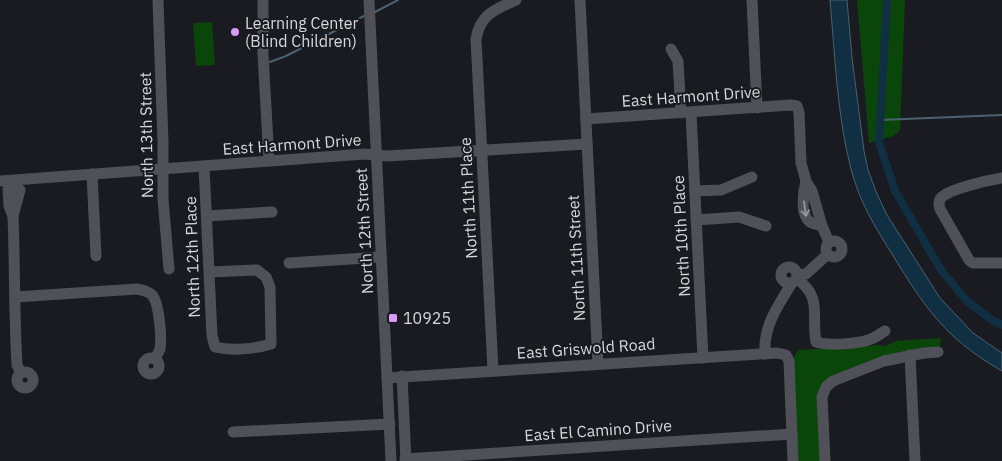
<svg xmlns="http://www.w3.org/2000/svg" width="1002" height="461" viewBox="0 0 1002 461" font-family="'IBM Plex Sans',sans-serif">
  <rect width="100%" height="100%" fill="#1a1b20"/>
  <g fill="#0a4609">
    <path d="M857 0H905L900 131 893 136 869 143Z"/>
    <path d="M212 22 215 65 196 66 193 23Z"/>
    <path d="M941 338 940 348 824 385 822 461H797L793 359 798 350 877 345 885 346 896 341Z"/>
  </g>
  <path fill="#102f42" stroke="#4b6170" d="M830 0H847L852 58 864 151 868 170 877 194 887 215 940 298 973 333 1002 353V371C946 339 925 308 892 254 875 227 859 201 851 169 837 116 835 55 830 0Z"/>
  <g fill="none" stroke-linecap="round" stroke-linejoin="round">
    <g stroke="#4b6170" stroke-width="2">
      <path d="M373 13 398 0"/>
      <path d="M270 62 286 56 364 16"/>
      <path d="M880 120 1002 115"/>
    </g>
    <path stroke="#102f42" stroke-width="8" d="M887 0 879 142 895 191 941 270 967 301 992 320 1002 325"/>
    <g stroke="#505158" stroke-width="11">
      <path d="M158 0 163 143V199L169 269"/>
      <path d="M263 0V54L269 161"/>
      <path d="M369 0 391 461"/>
      <path d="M580 0 598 364"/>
      <path d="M752 0 757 108"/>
      <path d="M671 49 678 61 681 113"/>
      <path d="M691 113 703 358"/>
      <path d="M586 119 791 105 797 106 799 112 801 163 806 181 812 191 822 226 829 242"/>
      <path d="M204 166 212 336 215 347C232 351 255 349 271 344L270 287 266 277 257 270 210 272"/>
      <path d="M92 174 96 256"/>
      <path d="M1002 178C990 180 948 189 941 198 938 201 939 205 940 209L969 260 973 263H1002"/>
      <path d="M0 181 364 154 387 156 587 144"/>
      <path d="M806 181C803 192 800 215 810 222 814 224 818 225 822 226"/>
      <path d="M13 186 8 189 9 206 13 216C15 266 14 315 17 365L21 373"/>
      <path d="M695 191 721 190 752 177"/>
      <path d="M13 216 20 190 13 186"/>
      <path d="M207 216 272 212"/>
      <path d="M696 220 739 217 766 226"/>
      <circle cx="834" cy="249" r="8"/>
      <path d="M289 263 381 257"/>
      <circle cx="789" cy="275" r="8"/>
      <path d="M798 275 806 274 828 254"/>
      <path d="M797 279C823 297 811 316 816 342 828 346 859 344 871 339 876 337 880 334 885 331"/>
      <path d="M15 297 137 289C142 290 148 291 152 295 159 302 162 338 160 349 159 352 156 356 155 359"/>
      <path d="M765 354C763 327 778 305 792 283"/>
      <path d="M910 355 915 461"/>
      <circle cx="151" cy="366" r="8"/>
      <path d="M493 370 476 39C480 14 496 9 516 0"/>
      <circle cx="25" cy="380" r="8"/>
      <path d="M402 376 406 461"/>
      <path d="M387 378 777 353 786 355 789 361 793 461"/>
      <path d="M233 432 390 424"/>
      <path d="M405 459 792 434"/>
      <path d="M825 461 822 397 826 387 833 381 884 361 924 353 938 352"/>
    </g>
  </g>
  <defs><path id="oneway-shaft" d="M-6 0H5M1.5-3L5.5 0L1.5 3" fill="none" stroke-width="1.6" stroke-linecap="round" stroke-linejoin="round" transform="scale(1.25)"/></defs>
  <use stroke="#93949a" href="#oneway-shaft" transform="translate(805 209) rotate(82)"/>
  <g fill="#da9af6" stroke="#1a1b20" stroke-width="2">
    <circle cx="235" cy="32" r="5"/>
    <rect x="388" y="313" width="10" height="10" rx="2.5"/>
  </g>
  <g text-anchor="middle" stroke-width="4" stroke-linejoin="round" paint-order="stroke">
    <g font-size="16" fill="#d6d7db" stroke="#1a1b20" text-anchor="start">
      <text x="245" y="29">Learning Center<tspan x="245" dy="18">(Blind Children)</tspan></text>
      <text x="403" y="324">10925</text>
    </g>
    <g font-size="16" fill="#d6d7db" stroke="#1a1b20">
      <text transform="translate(691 96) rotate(-4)" y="6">East Harmont Drive</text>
      <text transform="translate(146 135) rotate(-91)" y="6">North 13th Street</text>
      <text transform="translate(292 144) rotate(-4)" y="6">East Harmont Drive</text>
      <text transform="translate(468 198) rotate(-93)" y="6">North 11th Place</text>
      <text transform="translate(364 231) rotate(-93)" y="6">North 12th Street</text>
      <text transform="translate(681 236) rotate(-93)" y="6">North 10th Place</text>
      <text transform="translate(192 257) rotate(-92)" y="6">North 12th Place</text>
      <text transform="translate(576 258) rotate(-93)" y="6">North 11th Street</text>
      <text transform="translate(586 348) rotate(-4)" y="6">East Griswold Road</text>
      <text transform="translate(598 430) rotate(-4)" y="6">East El Camino Drive</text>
    </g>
  </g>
</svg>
